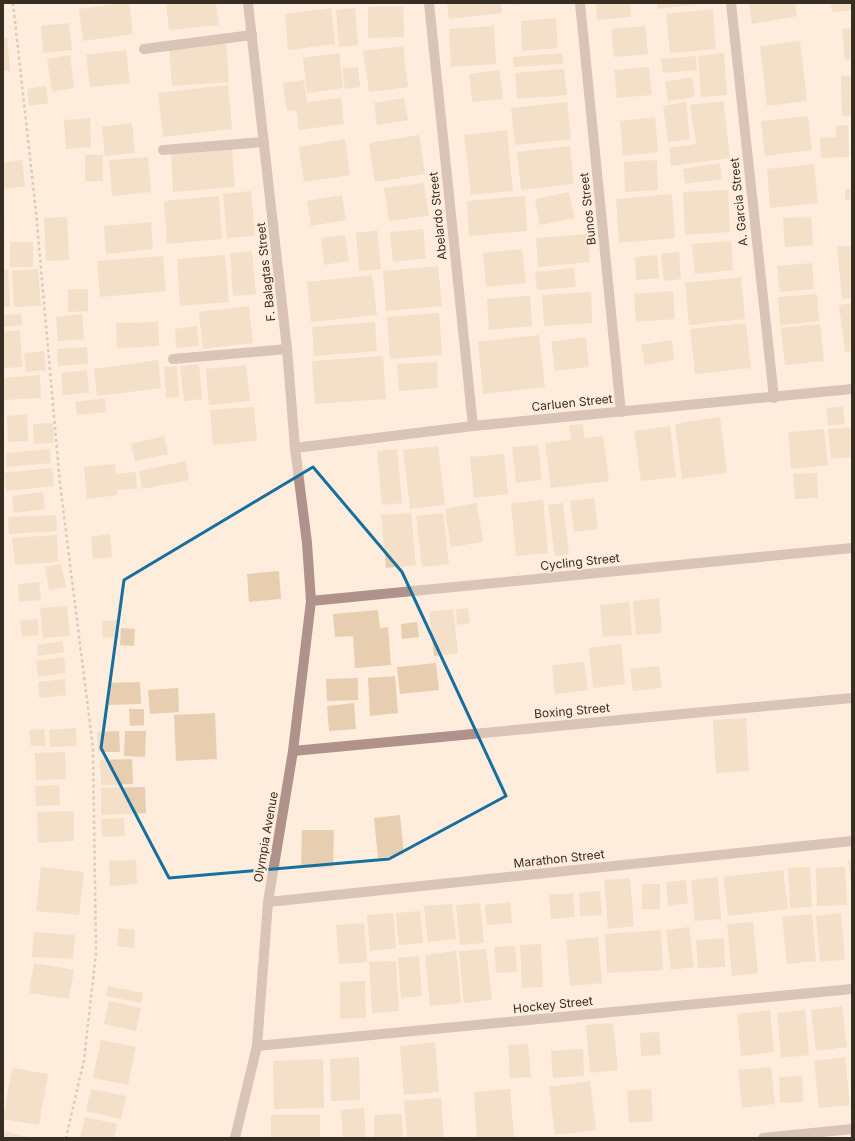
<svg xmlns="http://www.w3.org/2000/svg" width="855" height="1141" viewBox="0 0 855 1141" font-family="Inter,sans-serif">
  <rect width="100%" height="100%" fill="#feeddc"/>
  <g fill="#e8ceb1">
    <path d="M123 3H129L133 34 83 41 79 9Z"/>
    <path d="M166 3H216L219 25 169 30Z"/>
    <path d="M447 3H501L502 13 449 19Z"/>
    <path d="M510 3H523V4L511 5Z"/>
    <path d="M596 3H630L631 17 597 20Z"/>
    <path d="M657 3H700V4L657 9Z"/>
    <path d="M749 3H795L797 16 752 24Z"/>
    <path d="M831 3H852V10L832 12Z"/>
    <path d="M403 6 404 37 368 38V7Z"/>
    <path d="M331 8 335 44 288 50 285 14Z"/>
    <path d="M355 8 358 45 339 47 336 10Z"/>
    <path d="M713 9 716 49 670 53 666 14Z"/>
    <path d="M556 18 558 48 522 51 521 21Z"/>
    <path d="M69 23 72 50 43 53 41 26Z"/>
    <path d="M494 26 496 64 451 67 449 29Z"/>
    <path d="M645 26 648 54 614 57 611 29Z"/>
    <path d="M852 28V59L845 60 842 29Z"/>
    <path d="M7 37 10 71H3V38Z"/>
    <path d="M800 41 807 101 767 106 760 46Z"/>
    <path d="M226 43 229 82 172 86 169 46Z"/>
    <path d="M403 46 408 87 369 92 363 51Z"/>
    <path d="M126 50 130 83 90 87 86 55Z"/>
    <path d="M339 53 343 88 307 93 303 58Z"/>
    <path d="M562 53 563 64 514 67 513 57Z"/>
    <path d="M724 53 727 95 701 97 698 56Z"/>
    <path d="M70 55 74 88 52 92 47 59Z"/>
    <path d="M696 56 697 70 663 73 661 59Z"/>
    <path d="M358 67 360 87 345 89 342 69Z"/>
    <path d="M649 67 652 95 617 98 614 70Z"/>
    <path d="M564 69 567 95 517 99 515 73Z"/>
    <path d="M499 70 503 99 472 102 469 74Z"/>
    <path d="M852 75V116H842L841 76Z"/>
    <path d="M692 77 695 97 668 101 665 82Z"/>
    <path d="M304 80 307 102 341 98 344 124 299 130 296 110 287 111 283 83Z"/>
    <path d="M228 85 232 129 163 137 158 93Z"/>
    <path d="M46 86 48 103 29 106 27 89Z"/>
    <path d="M404 98 408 120 377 125 374 103Z"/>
    <path d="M723 101 730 158 671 166 669 148 696 144 690 105Z"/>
    <path d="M567 102 571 139 515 145 511 108Z"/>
    <path d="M686 102 690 139 668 142 663 106Z"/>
    <path d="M808 116 812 150 765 156 761 121Z"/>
    <path d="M655 117 658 152 623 156 620 121Z"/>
    <path d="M90 118 91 147 66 149 64 120Z"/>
    <path d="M132 123 135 153 105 156 102 127Z"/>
    <path d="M848 125 849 157 821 158 820 138 836 137V126Z"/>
    <path d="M507 130 513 191 471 195 464 135Z"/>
    <path d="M419 135 425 174 375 182 369 143Z"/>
    <path d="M345 139 350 175 304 182 299 147Z"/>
    <path d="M570 146 574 184 521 190 517 152Z"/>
    <path d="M232 147 235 187 173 192 171 152Z"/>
    <rect x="85" y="155" width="18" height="26"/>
    <path d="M148 157 151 192 112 196 109 160Z"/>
    <path d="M22 160 25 186 3 189V163Z"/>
    <path d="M657 160 658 190 625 192 624 162Z"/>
    <path d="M720 163 722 179 685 184 683 169Z"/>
    <path d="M814 164 818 203 770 208 767 169Z"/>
    <path d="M424 183 429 216 389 221 384 188Z"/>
    <path d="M845 189H852V199L845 200Z"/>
    <path d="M728 190 730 232 685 235 683 192Z"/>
    <path d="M251 191 255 236 227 238 223 194Z"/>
    <path d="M569 192 574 218 539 225 535 199Z"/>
    <path d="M672 194 675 238 619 243 616 199Z"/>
    <path d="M342 195 346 220 311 226 307 201Z"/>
    <path d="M219 196 222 239 167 244 164 201Z"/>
    <path d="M525 196 527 231 469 236 467 201Z"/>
    <path d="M3 209H4L5 231H3Z"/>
    <path d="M67 217 69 260 46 261 44 218Z"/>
    <path d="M811 217 813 245 785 247 783 218Z"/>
    <path d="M151 222 153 249 106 254 104 226Z"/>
    <path d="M423 229 426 258 393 262 390 232Z"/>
    <path d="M377 230 381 269 359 271 356 233Z"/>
    <path d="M588 234 590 262 538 267 536 238Z"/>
    <path d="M345 235 349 261 324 265 321 238Z"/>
    <path d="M731 241 733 270 695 274 692 244Z"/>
    <path d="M3 242H5L4 254H3Z"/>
    <rect x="10" y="242" width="23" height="25"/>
    <path d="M852 245V298L842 299 837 247Z"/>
    <path d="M522 249 526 283 486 287 483 253Z"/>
    <path d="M252 251 256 294 233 296 230 253Z"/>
    <path d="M679 252 681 279 664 281 661 254Z"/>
    <path d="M225 255 229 302 180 306 177 259Z"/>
    <path d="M657 255 659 278 636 280 635 257Z"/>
    <path d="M163 256 166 291 100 297 97 261Z"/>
    <path d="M812 263 814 289 780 292 777 266Z"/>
    <path d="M438 266 442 306 386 311 383 271Z"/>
    <path d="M574 268 576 287 537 290 535 272Z"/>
    <path d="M38 269 41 306 14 307 12 271Z"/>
    <path d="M3 270H8L10 306 3 307Z"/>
    <path d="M372 275 377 315 311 322 307 282Z"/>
    <path d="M741 277 745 319 689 325 685 283Z"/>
    <path d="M68 289H88V311L68 312Z"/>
    <path d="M673 291 675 319 636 322 634 294Z"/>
    <path d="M591 292 592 323 544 326 542 295Z"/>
    <path d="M817 294 819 321 780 325 778 297Z"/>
    <path d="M530 296 532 326 489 330 487 299Z"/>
    <path d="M852 303V351L845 352 839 305Z"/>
    <path d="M249 306 253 343 203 349 199 312Z"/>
    <path d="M439 313 442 355 390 359 387 317Z"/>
    <path d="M21 314 22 325 3 327V315Z"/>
    <path d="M82 314 84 339 58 341 56 317Z"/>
    <path d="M158 322 159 346 117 348 116 323Z"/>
    <path d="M375 322 377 351 314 356 312 327Z"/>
    <path d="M746 323 751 368 695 374 690 329Z"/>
    <path d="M820 324 824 361 785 365 781 328Z"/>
    <path d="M197 326 199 346 176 348 175 329Z"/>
    <path d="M20 330 22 367 3 368V332Z"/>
    <path d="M539 335 545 387 483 394 478 342Z"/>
    <path d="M586 337 589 367 555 371 551 342Z"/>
    <path d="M672 340 674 360 645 365 641 345Z"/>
    <path d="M87 347 88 364 58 366 57 349Z"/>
    <path d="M44 351 46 370 26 372 24 353Z"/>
    <path d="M383 356 386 399 315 404 312 361Z"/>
    <path d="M158 360 161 388 97 396 94 369Z"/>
    <path d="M437 362 438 388 399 391 397 364Z"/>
    <path d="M199 364 202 399 184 401 180 366Z"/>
    <path d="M246 365 250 401 209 405 206 369Z"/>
    <path d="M177 366 179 397 166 398 164 367Z"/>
    <path d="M87 370 89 393 63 395 61 373Z"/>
    <path d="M40 375 41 398 3 400V378Z"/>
    <path d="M105 398 106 412 77 415 75 402Z"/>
    <path d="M843 406 845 424 828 426 826 408Z"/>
    <path d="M254 407 257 441 213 445 210 410Z"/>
    <path d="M27 414 28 441 8 442 7 416Z"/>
    <path d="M720 417 727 473 682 479 675 424Z"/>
    <path d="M53 423 54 443 34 444 33 424Z"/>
    <path d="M583 424 584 438 603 436 609 481 551 488 545 443 571 440 569 425Z"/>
    <path d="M670 426 676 477 641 481 634 431Z"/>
    <path d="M852 427V457L831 459 828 429Z"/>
    <path d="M824 429 828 465 791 469 788 432Z"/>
    <path d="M164 436 168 454 135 461 131 444Z"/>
    <path d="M538 445 542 480 516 483 512 447Z"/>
    <path d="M438 446 445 505 410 509 403 450Z"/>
    <path d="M50 449 51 463 7 467 6 453Z"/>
    <path d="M397 449 402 503 382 505 377 451Z"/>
    <path d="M504 454 508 494 474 498 470 457Z"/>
    <path d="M186 461 189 480 142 489 139 471Z"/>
    <path d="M115 464 116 474 136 472 137 489 117 490 118 495 87 499 84 467Z"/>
    <path d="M52 468 54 486 6 491 4 473Z"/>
    <path d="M817 473 818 498 795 499 793 474Z"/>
    <path d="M43 492 45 509 14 513 12 496Z"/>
    <path d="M594 498 598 529 574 532 570 501Z"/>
    <path d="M543 500 548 553 516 556 511 503Z"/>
    <path d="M477 503 483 542 451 547 445 509Z"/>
    <path d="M563 503 569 554 555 556 548 505Z"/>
    <path d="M411 513 416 565 386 568 381 515Z"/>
    <path d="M443 513 449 564 422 567 416 516Z"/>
    <path d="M56 515 57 531 9 534 8 517Z"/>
    <path d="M110 534 112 557 93 559 91 537Z"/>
    <path d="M57 535 58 562 15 565 12 538Z"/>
    <path d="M61 564 66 587 49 590 45 567Z"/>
    <path d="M279 571 281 599 249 602 247 574Z"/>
    <path d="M39 582 41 600 19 602 18 584Z"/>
    <path d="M659 598 662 633 636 635 633 601Z"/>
    <path d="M629 602 632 635 603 637 600 605Z"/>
    <path d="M67 606 70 636 43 638 40 608Z"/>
    <path d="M468 608 470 623 457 625 456 609Z"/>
    <path d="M453 609 458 653 434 656 429 612Z"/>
    <path d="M378 610 380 628 388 627 391 665 355 668 353 636 335 637 333 614Z"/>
    <path d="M37 619 39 635 22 637 20 621Z"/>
    <path d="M117 620 118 637 103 638 102 621Z"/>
    <path d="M417 622 419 637 402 639 401 624Z"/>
    <path d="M121 628 135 629 134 646 120 645Z"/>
    <path d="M63 641 64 652 38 656 37 645Z"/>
    <path d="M621 644 625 684 593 688 589 648Z"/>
    <path d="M64 657 66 673 38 677 36 661Z"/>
    <path d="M584 662 588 690 555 694 552 665Z"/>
    <path d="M436 663 439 690 400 694 397 667Z"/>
    <path d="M659 666 662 688 633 691 630 669Z"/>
    <path d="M395 676 398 713 370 716 368 678Z"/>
    <path d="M358 678V700L327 701 326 679Z"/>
    <path d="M65 679 66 695 39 698 38 682Z"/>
    <path d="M140 682 141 704 109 705V683Z"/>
    <path d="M178 688 179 712 150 714 148 690Z"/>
    <path d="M354 703 356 729 329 731 327 706Z"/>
    <path d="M129 709H144V725L130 726Z"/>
    <path d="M215 713 217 759 176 761 174 715Z"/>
    <path d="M746 718 749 771 716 773 713 720Z"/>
    <path d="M76 728 77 746 50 747 49 730Z"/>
    <path d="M44 729 46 746H31L29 730Z"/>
    <path d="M119 731 120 752H98L97 732Z"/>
    <path d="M125 731H146L145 757 124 756Z"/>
    <path d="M65 752 66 779 36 780 35 753Z"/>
    <path d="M132 759 133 784 101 785 100 760Z"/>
    <path d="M59 785 60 805 36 806 35 786Z"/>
    <path d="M145 787 146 813 101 815V788Z"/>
    <path d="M74 811V841L38 843 37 812Z"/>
    <path d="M400 815 404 855 378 858 374 818Z"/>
    <path d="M124 818 125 836 102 837 101 819Z"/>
    <path d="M302 830H334L333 868H301Z"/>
    <path d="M852 859V884H851L848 860Z"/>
    <path d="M136 860 137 884 110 886 109 861Z"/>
    <path d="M41 867 84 872 79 915 36 911Z"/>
    <path d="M810 867 812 907 790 908 788 868Z"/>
    <path d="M845 867 847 905 817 906 816 868Z"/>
    <path d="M783 870 788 909 728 916 723 877Z"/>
    <path d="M718 877 721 919 695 921 691 880Z"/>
    <path d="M630 878 634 926 608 929 604 880Z"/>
    <path d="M686 880 688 903 668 906 666 882Z"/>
    <rect x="642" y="884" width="18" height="25"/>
    <path d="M600 891 602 915 580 916 579 893Z"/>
    <path d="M573 893 575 917 551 919 549 895Z"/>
    <path d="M510 902 512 923 487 925 485 905Z"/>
    <path d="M480 903 484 943 460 945 456 905Z"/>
    <path d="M452 904 456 939 428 942 424 906Z"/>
    <path d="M420 911 423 943 399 945 396 913Z"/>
    <path d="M393 913 396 948 370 951 367 915Z"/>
    <path d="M841 913 845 960 820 962 816 916Z"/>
    <path d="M812 914 816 961 787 964 782 917Z"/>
    <path d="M753 922 758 973 732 976 727 924Z"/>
    <path d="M364 923 367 962 339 964 336 925Z"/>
    <path d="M689 927 694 967 671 970 666 930Z"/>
    <path d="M119 928 135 930 134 948 117 946Z"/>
    <path d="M661 930 663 970 607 973 605 934Z"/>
    <path d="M34 932 75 935 73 959 32 957Z"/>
    <path d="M598 937 602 983 570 986 566 940Z"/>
    <path d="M724 938 725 967 698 968 696 940Z"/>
    <path d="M541 944 543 987 522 988 520 945Z"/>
    <path d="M515 946 517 972 496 973 494 947Z"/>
    <path d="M486 949 492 1000 464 1003 459 951Z"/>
    <path d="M456 951 461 1003 430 1006 425 955Z"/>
    <path d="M419 956 422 996 401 998 398 958Z"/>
    <path d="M396 961 399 1011 372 1013 369 962Z"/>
    <path d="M34 963 74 970 69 999 29 993Z"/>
    <path d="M365 981 366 1018 340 1019V982Z"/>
    <path d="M108 986 143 993 141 1003 106 996Z"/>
    <path d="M109 1001 141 1008 136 1031 104 1024Z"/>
    <path d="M842 1006 847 1047 816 1051 811 1010Z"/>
    <path d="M770 1010 774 1052 741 1056 737 1014Z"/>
    <path d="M805 1010 809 1055 781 1058 777 1013Z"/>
    <path d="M613 1023 618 1070 590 1073 586 1025Z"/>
    <path d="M659 1032 661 1055 641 1056 640 1033Z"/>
    <path d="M101 1040 136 1047 128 1085 93 1078Z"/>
    <path d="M435 1042 439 1092 404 1095 400 1046Z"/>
    <path d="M528 1044 531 1077 510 1078 508 1045Z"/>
    <path d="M583 1049 584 1076 553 1078 551 1051Z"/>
    <path d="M359 1057 360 1100 331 1101 330 1059Z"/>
    <path d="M845 1057 850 1105 819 1108 814 1061Z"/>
    <path d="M323 1059 324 1108 274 1109 273 1061Z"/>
    <path d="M771 1067 775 1104 742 1108 738 1070Z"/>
    <path d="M12 1068 48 1074 39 1125 3 1119Z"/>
    <path d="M802 1076 803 1102 780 1103 779 1077Z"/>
    <path d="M590 1081 596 1130 555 1135 549 1087Z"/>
    <path d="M91 1089 126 1096 121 1119 86 1111Z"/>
    <path d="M510 1089 514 1138H477L474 1092Z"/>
    <path d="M651 1089 653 1121 629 1123 627 1091Z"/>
    <path d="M441 1098 444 1138H407L404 1101Z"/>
    <path d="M364 1108 366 1138H343L341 1110Z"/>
    <path d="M402 1114 403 1138H374V1115Z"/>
    <rect x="271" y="1115" width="49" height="23"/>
    <path d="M85 1117 117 1124 114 1138H80Z"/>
    <path d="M3 1131 28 1137 27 1138H3Z"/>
  </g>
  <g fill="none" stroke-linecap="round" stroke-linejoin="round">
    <path stroke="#b2a395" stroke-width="2.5" stroke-dasharray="3 3" stroke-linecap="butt" d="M13 3 36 212 60 484 93 748 96 953 84 1060 66 1138"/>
    <g stroke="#ae928b" stroke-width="10">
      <path d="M429 3 473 426"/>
      <path d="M580 3 621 412"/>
      <path d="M731 3 774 398"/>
      <path d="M144 49 252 35"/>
      <path d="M163 150 264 142"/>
      <path d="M173 359 287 349"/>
      <path d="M295 448 473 426 852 389"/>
      <path d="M311 601 852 548"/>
      <path d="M293 751 852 698"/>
      <path d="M268 902 852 841"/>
      <path d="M257 1046 852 989"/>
      <path d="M235 1138 257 1046 268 902 293 751 311 601 307 543 295 448 287 349 248 3"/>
      <path d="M763 1138 852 1129"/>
    </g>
  </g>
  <path d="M0 0H855V1141H0ZM313 467 402 572 506 796 389 859 169 878 101 748 124 580Z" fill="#feeddc" fill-opacity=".55" fill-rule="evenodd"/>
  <path fill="none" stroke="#176f9f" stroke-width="3" stroke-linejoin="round" d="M313 467 402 572 506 796 389 859 169 878 101 748 124 580Z"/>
  <g text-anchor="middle" stroke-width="3.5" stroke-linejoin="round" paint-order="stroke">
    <g font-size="12" fill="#382d22" stroke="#feeddc">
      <text transform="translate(739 202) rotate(-96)" y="4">A. Garcia Street</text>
      <text transform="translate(588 209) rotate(-96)" y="4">Bunos Street</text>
      <text transform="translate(438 216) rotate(-96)" y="4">Abelardo Street</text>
      <text transform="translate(266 272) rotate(-96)" y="4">F. Balagtas Street</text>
      <text transform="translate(572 403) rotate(-6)" y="4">Carluen Street</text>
      <text transform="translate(580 562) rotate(-6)" y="4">Cycling Street</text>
      <text transform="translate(572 711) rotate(-5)" y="4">Boxing Street</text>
      <text transform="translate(266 837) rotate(-80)" y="4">Olympia Avenue</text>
      <text transform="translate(559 859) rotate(-6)" y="4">Marathon Street</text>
      <text transform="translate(553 1005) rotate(-6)" y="4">Hockey Street</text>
    </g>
  </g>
  <rect width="855" height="1141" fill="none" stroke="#382d22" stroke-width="8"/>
</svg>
